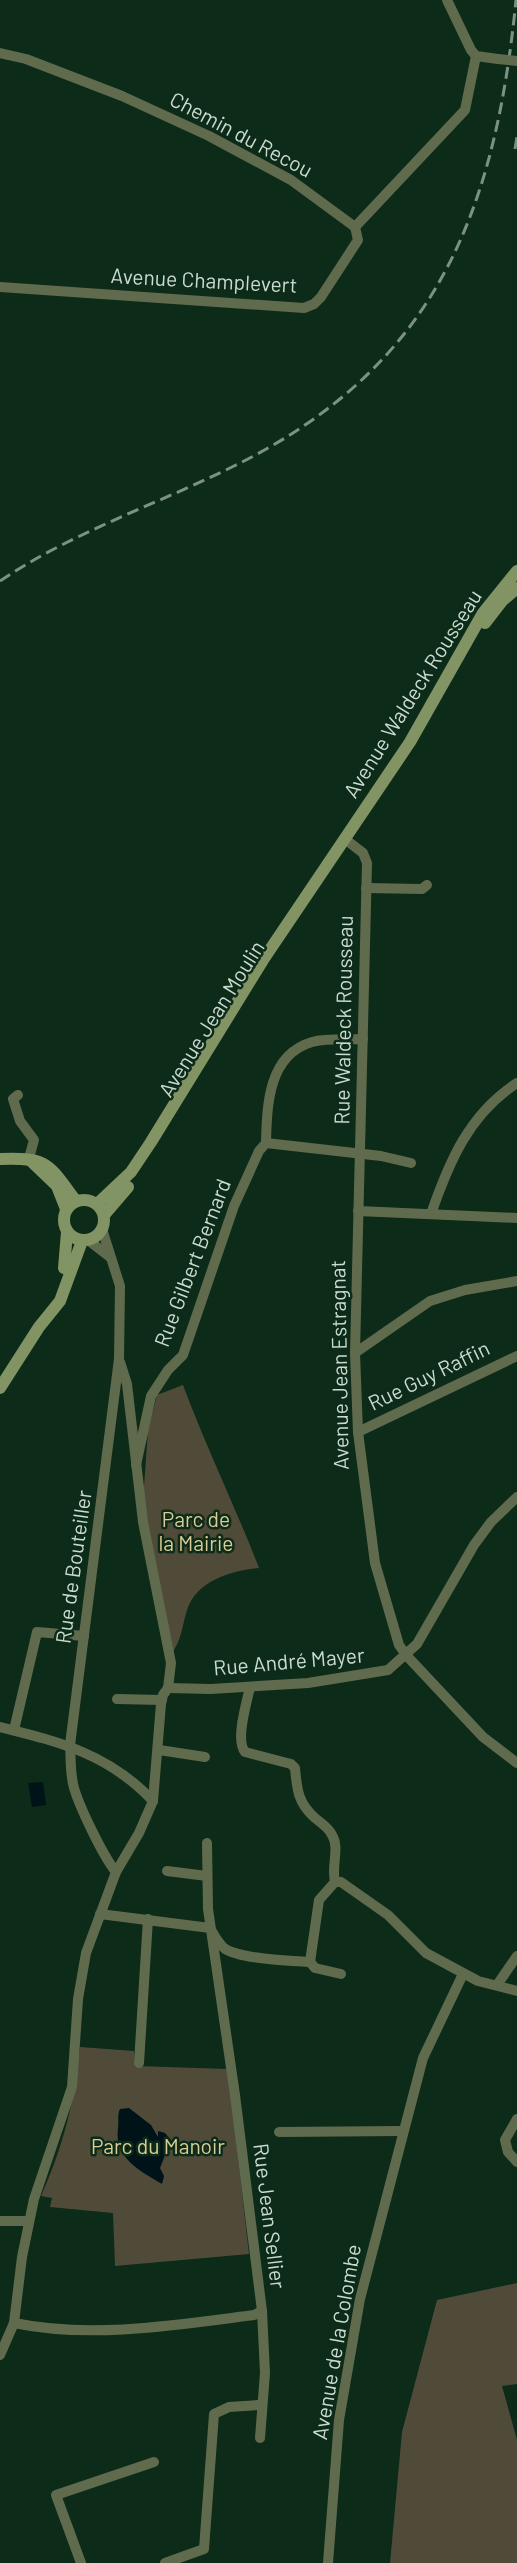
<svg xmlns="http://www.w3.org/2000/svg" width="517" height="2563" viewBox="0 0 517 2563" font-family="Barlow,sans-serif">
  <rect width="100%" height="100%" fill="#0d2b19"/>
  <g fill="#504b38">
    <path d="M183 1385C206 1447 235 1506 259 1568 232 1571 197 1580 187 1610 182 1626 182 1639 172 1653L143 1501 148 1430 157 1395Z"/>
    <path d="M80 2047 134 2051 135 2066 228 2069 249 2254 115 2266 113 2213 50 2207 52 2198 41 2196C64 2144 74 2103 80 2047Z"/>
    <path d="M517 2283V2384L502 2386 517 2440V2563H390L402 2432 437 2300Z"/>
  </g>
  <g fill="#001318">
    <path d="M43 1782 46 1805 32 1807 28 1783Z"/>
    <path d="M129 2108 151 2125 158 2137V2131L165 2133 171 2140 160 2168 164 2176 162 2184C140 2171 114 2158 118 2128 119 2121 117 2115 120 2109Z"/>
  </g>
  <g fill="none" stroke-linecap="round" stroke-linejoin="round">
    <g stroke="#606b4e" stroke-width="10">
      <path d="M447 0 471 50 476 56 498 59"/>
      <path d="M0 53 26 59 122 96 209 136 291 180 355 227"/>
      <path d="M355 227 465 110 476 56"/>
      <path d="M0 287 304 308 314 304 321 297 358 240 355 227"/>
      <path d="M345 839 363 853 367 863 355 1353 358 1432 375 1563 399 1645 406 1655 483 1737 517 1763"/>
      <path d="M366 888 422 889 427 885"/>
      <path d="M18 1095 13 1099 20 1121 34 1140 29 1158"/>
      <path d="M266 1143 381 1156 411 1163"/>
      <path d="M358 1211 517 1218"/>
      <path d="M431 1214C449 1162 469 1114 517 1083"/>
      <path d="M102 1229 120 1286 119 1359 70 1745C71 1760 70 1774 74 1788 80 1808 103 1856 116 1872"/>
      <path d="M88 1240 110 1257"/>
      <path d="M355 1353 430 1301 465 1290 517 1281"/>
      <path d="M120 1362 127 1384 143 1522 171 1663 168 1688"/>
      <path d="M358 1432 517 1356"/>
      <path d="M136 1465 151 1396 168 1370 183 1355 234 1206 259 1151 266 1143C267 1105 268 1055 312 1042 327 1038 347 1040 363 1039"/>
      <path d="M250 1687C247 1702 235 1740 245 1752L291 1764 295 1768C297 1790 298 1803 315 1818 321 1823 329 1828 332 1835 340 1847 331 1867 335 1882"/>
      <path d="M168 1688 211 1689 308 1683 388 1670 417 1644 474 1545 491 1522 517 1497"/>
      <path d="M117 1699 162 1700"/>
      <path d="M0 1727C60 1742 109 1754 153 1801"/>
      <path d="M14 1730 37 1632 84 1636"/>
      <path d="M159 1750 205 1757"/>
      <path d="M207 1843 208 1909 235 2095 262 2311 265 2373 260 2438"/>
      <path d="M167 1871 207 1876"/>
      <path d="M335 1882H341L388 1915 426 1953 478 1981 517 1991"/>
      <path d="M100 1914 210 1928C214 1935 218 1943 224 1948 238 1959 291 1961 310 1962L319 1900 335 1882"/>
      <path d="M310 1962 315 1968 341 1974"/>
      <path d="M497 1985 517 1956"/>
      <path d="M139 2063 148 1919"/>
      <path d="M517 2119 505 2140 508 2152 517 2162"/>
      <path d="M279 2132 402 2131"/>
      <path d="M0 2221H28"/>
      <path d="M14 2323C91 2339 177 2325 254 2315L262 2311"/>
      <path d="M0 2355 14 2323 22 2257 34 2199 72 2087 78 1999 86 1953 116 1872 139 1833 153 1801 161 1704 163 1695 168 1688"/>
      <path d="M81 2563 56 2495 154 2462"/>
      <path d="M165 2563 204 2549 214 2414 229 2407 258 2405"/>
      <path d="M328 2563 339 2420 360 2299 423 2058 463 1974"/>
    </g>
    <g stroke="#829464" stroke-width="12">
      <path d="M485 623 502 601 517 588"/>
      <path d="M0 1159C49 1157 48 1164 76 1201"/>
      <path d="M32 1162 57 1186 66 1209"/>
      <circle cx="84" cy="1220" r="20"/>
      <path d="M97 1204 131 1172 151 1142 263 960 410 742 483 613 517 571"/>
      <path d="M104 1215 128 1187"/>
      <path d="M64 1268 67 1232"/>
      <path d="M0 1388 39 1327 60 1301 82 1241"/>
    </g>
    <g stroke="#7b9283" stroke-width="3" stroke-dasharray="12 6" stroke-linecap="butt">
      <path d="M515 149 517 137"/>
      <path d="M0 581C71 533 155 505 232 467 435 368 495 214 516 0"/>
    </g>
    <path stroke="#606b4e" stroke-width="10" d="M498 59 517 61"/>
  </g>
  <g text-anchor="middle" stroke-width="5" stroke-linejoin="round" paint-order="stroke">
    <g font-size="21" fill="#cadbcf" stroke="#0d2b19">
      <text transform="translate(241 135) rotate(28)" y="7">Chemin du Recou</text>
      <text transform="translate(204 281) rotate(3)" y="7">Avenue Champlevert</text>
      <text transform="translate(413 694) rotate(-58)" y="7">Avenue Waldeck Rousseau</text>
      <text transform="translate(212 1019) rotate(-58)" y="7">Avenue Jean Moulin</text>
      <text transform="translate(344 1020) rotate(-89)" y="7">Rue Waldeck Rousseau</text>
      <text transform="translate(193 1263) rotate(-69)" y="7">Rue Gilbert Bernard</text>
      <text transform="translate(340 1365) rotate(-91)" y="7">Avenue Jean Estragnat</text>
      <text transform="translate(429 1376) rotate(-26)" y="7">Rue Guy Raffin</text>
      <text transform="translate(74 1567) rotate(-82)" y="7">Rue de Bouteiller</text>
      <text transform="translate(289 1662) rotate(-5)" y="7">Rue André Mayer</text>
      <text transform="translate(269 2216) rotate(83)" y="7">Rue Jean Sellier</text>
      <text transform="translate(337 2342) rotate(-80)" y="7">Avenue de la Colombe</text>
    </g>
    <g font-size="21" fill="#d9cc95" stroke="#0d2b19">
      <text x="196" y="1527">Parc de<tspan x="196" dy="24">la Mairie</tspan></text>
      <text x="158" y="2154">Parc du Manoir</text>
    </g>
  </g>
</svg>
